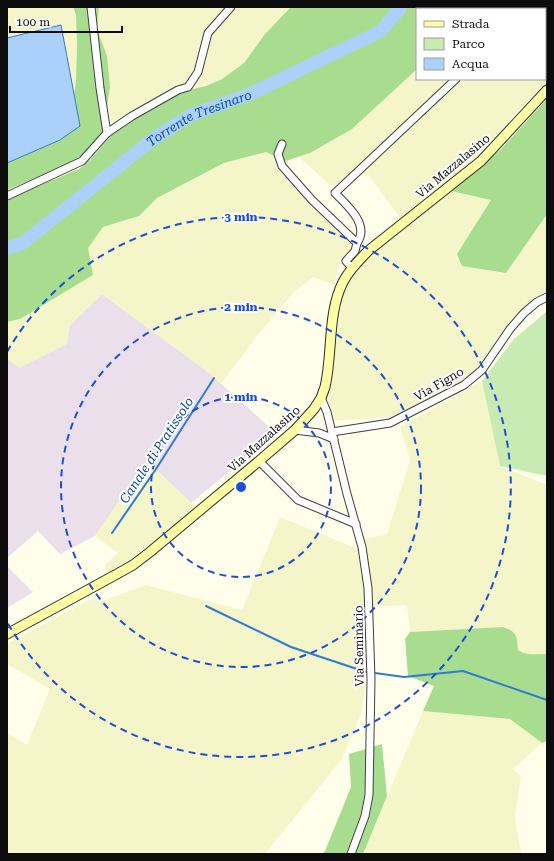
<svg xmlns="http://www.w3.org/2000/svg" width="554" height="861" viewBox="0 0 554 861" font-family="'Roboto Serif',serif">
  <rect width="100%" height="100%" fill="#fffeea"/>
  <g fill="#ebdfeb">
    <path d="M102 294 208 372 276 433 191 503 147 461 95 536 60 554 38 531 7 558V358L20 368 70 325Z"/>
    <path d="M7 566 33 592 7 608Z"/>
  </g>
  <g fill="#f4f6c9">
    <path d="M7 7H73L76 15 77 46 76 80 73 91 61 25 7 38Z"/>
    <path d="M99 7H291L265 34 244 63 222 79 206 86 184 91 159 104 113 133 108 105 110 88 97 28Z"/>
    <path d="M545 31 547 32V81L475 158 400 218 367 173 331 186 299 157 310 153 417 69V79H545Z"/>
    <path d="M266 152 275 156 277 169 354 246 341 259 334 285 313 277 294 292 257 336 221 384 208 372 102 294 70 325 67 344 19 368 7 358V322L20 319 93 275 88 248 103 227 139 216 157 198 224 163Z"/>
    <path d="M451 191 492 200 457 254 506 273 547 214V293L524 308 507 325 480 367 471 376 454 387 396 416 332 421 326 400 331 379 336 326 339 310 343 296 350 280 366 259 408 224Z"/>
    <path d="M482 381 500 466 547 485V654H527L522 653 518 650 516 635 512 631 503 627 410 632 407 605 372 607 363 539 387 534 410 460 400 427Z"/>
    <path d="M147 461 197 508 139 553 109 573 104 566 118 553 95 536Z"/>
    <path d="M280 517 360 550 366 600 368 667 361 714 342 759 265 854H7V733L27 745 50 689 7 664V644L91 599 102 601 146 585 242 610Z"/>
    <path d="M423 711 510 719 542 743 513 769 521 776 515 817 521 854H363Z"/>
  </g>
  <path fill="#c7ebb2" d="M547 311V476L500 466 482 381 514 339Z"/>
  <g fill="#a8dd90">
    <path d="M73 7H99L97 29 107 56 110 88 103 131 85 153 69 164 7 190V163L60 140 80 126 74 94 76 80 77 46 76 15Z"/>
    <path d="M291 7H488L486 9H417V69L352 129 310 153 286 161 266 152 224 163 157 198 139 216 103 227 88 248 93 275 20 319 7 322V199L79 169 90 160 113 133 159 104 184 91 206 86 222 79 244 63 265 34Z"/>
    <path d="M547 99V214L506 273 462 266 457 254 491 200 451 191 501 149Z"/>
    <path d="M503 627C517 632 517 635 518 650 526 656 537 654 547 654V741L542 743 510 719 423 711 434 686 408 676 405 639 410 632Z"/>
    <path d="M382 744 387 796 363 854H322L325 851 351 787 349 754Z"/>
  </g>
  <path fill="#abd1fa" stroke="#2e7ad5" d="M61 25 80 126 60 140 7 163V38Z"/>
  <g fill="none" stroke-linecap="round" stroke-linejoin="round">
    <g stroke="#2e7ad5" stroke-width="2">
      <path d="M535 7 537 9"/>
      <path d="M545 18 547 20"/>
      <path d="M112 533 156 469 214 378"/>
      <path d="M206 606 291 647 366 672"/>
      <path d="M375 673 404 677 463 671 547 700"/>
    </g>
    <path stroke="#abd1fa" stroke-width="13" id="s1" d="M7 248 23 243 153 139 191 115 250 94 381 31 401 7"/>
    <defs>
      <g id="street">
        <path d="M91 7 100 88 107 133"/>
        <path d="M282 144 278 154 282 166 312 200 357 243 355 251 346 261 352 268"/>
        <path d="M7 196 82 161 107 133 132 116 178 90 188 87 198 72 208 33 231 7"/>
        <path d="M357 243C370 225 348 206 335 193L456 79"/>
        <path d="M321 398 327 412 347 494 362 547 368 588 371 679 369 795 365 816 351 854"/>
        <path d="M295 430 319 433 334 439"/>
        <path d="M332 432 390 423 464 385 482 370 510 329 524 313 537 302 547 297"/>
        <path d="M259 461 298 500 356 524"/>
      </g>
      <path id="secondary" d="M7 634 117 574 133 565 150 552 259 461 295 430 314 409 321 398 325 387C333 353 327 314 343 282 349 270 359 260 368 251L481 161 547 90"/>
    </defs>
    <use href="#street" stroke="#3f3f3f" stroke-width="9"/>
    <use href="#secondary" stroke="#2e2e2e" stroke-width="11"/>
    <use href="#street" stroke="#fff" stroke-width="7"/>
    <use href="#secondary" stroke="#fcffa5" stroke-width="9"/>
  </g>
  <g fill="none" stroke="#1d4ed8" stroke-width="2" stroke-dasharray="7 5">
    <circle cx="241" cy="487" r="90"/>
    <circle cx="241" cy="487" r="180"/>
    <path d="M7 352A270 270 0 1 1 7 622"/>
  </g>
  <g text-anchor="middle" stroke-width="4" stroke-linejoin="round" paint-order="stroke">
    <g font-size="12" fill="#0c0c0c" stroke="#fff">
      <text transform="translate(453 166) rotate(-40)" y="4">Via Mazzalasino</text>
      <text transform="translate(439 384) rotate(-30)" y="4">Via Figno</text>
      <text transform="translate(264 439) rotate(-42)" y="4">Via Mazzalasino</text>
      <text transform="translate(359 646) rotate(-91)" y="4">Via Seminario</text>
    </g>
    <g font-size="13" font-style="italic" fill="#0e4da4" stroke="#fff">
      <text dy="5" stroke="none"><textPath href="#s1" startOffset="234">Torrente Tresinaro</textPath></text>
      <text transform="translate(156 450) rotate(-57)" y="5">Canale di Pratissolo</text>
    </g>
  </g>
  <circle cx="241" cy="487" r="6" fill="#1d4ed8" stroke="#fff" stroke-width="2"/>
  <g font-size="12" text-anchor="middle" font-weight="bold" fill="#1d4ed8" stroke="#fff" stroke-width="4" stroke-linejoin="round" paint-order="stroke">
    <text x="241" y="221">3 min</text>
    <text x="241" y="311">2 min</text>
    <text x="241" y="401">1 min</text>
  </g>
  <rect width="554" height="861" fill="none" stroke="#0c0c0c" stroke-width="16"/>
  <rect x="416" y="8" width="130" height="72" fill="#ffffff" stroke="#9e9e9e"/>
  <rect x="424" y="21" width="20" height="6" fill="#fcffa5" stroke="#9e9e9e"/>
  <text x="452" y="28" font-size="12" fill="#0c0c0c">Strada</text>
  <rect x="424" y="38" width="20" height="12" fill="#c7ebb2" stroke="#9e9e9e"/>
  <text x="452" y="48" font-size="12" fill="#0c0c0c">Parco</text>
  <rect x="424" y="58" width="20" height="12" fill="#abd1fa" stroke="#9e9e9e"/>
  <text x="452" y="68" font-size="12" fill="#0c0c0c">Acqua</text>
  <path d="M10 26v6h112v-6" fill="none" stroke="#0c0c0c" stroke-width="2"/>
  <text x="16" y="26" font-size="12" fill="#0c0c0c" stroke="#ffffff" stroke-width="3" paint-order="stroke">100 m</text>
</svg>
